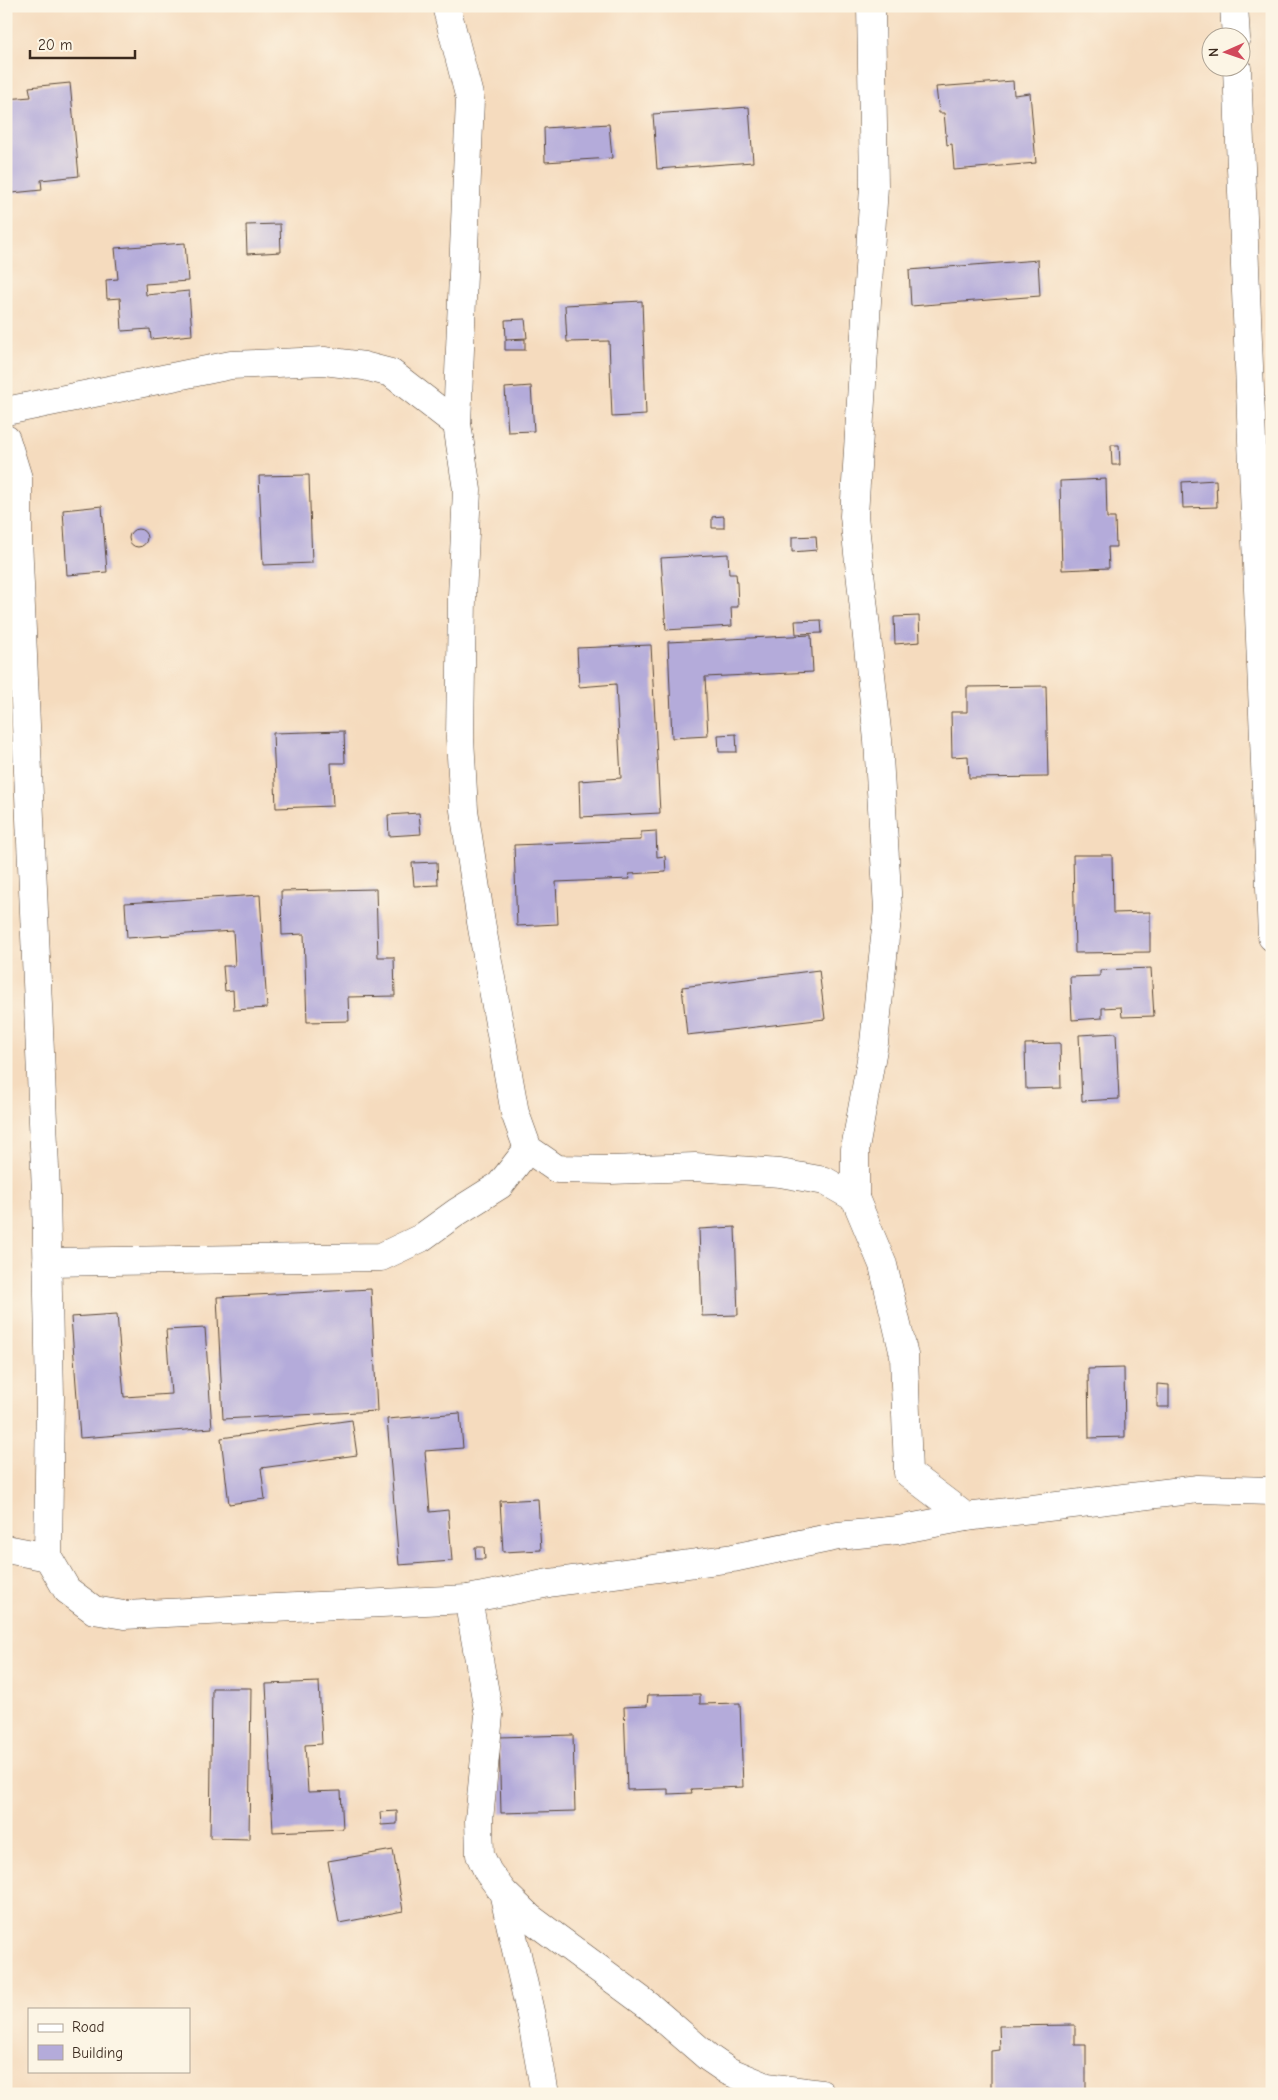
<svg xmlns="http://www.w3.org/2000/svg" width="1278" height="2100" viewBox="0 0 1278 2100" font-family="'Comic Neue',sans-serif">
  <rect width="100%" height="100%" fill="#fcf5e5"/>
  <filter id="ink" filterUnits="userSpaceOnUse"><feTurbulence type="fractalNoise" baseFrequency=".02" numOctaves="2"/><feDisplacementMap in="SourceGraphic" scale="10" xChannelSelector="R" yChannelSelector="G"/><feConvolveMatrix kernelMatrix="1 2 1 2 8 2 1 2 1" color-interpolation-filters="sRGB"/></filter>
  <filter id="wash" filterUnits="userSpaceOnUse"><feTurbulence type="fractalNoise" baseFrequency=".0096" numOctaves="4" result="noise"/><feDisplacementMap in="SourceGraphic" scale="20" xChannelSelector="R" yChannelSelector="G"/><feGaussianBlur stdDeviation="1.12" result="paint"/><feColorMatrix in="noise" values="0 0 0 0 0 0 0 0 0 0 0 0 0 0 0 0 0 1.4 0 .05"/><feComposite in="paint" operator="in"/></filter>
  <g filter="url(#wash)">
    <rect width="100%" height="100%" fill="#f5dbbe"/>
    <g id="blocks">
      <g fill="#b4abda">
        <path d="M1013 81 1014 95 1030 93 1036 163 954 170 952 144 947 145 944 113H939L936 87Z"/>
        <path d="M70 83 79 176 41 180 42 190 12 193 11 183 6 184V99L31 97 29 87Z"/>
        <path d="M749 107 753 162 657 169 653 114Z"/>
        <path d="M609 124 612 158 545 162 544 128Z"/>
        <path d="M280 224 281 252 247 254 246 225Z"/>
        <path d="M185 243 188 281 145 284 146 295 189 291 192 335 151 339 150 329 122 331 120 298 107 299 106 280 118 279 115 248Z"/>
        <path d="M1038 260 1040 296 911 306 909 270Z"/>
        <path d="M642 301 646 415 612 417 609 341 567 342 565 305Z"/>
        <path d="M525 319 527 338 506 339 505 320Z"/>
        <path d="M525 339V350H505V340Z"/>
        <path d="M531 386 534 431 508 432 505 388Z"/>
        <path d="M1111 445H1119L1120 465H1112Z"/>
        <path d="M309 475 312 563 263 565 259 476Z"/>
        <path d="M1106 479 1107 518H1115L1116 547H1108L1109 568 1062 570 1060 481Z"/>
        <path d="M1216 480 1217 507 1183 508 1182 482Z"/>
        <path d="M102 506 107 572 67 575 63 510Z"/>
        <path d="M724 516V528H712V517Z"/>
        <circle cx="138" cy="538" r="9"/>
        <path d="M816 536 817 550 792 552V537Z"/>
        <path d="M728 554 729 574H736L737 583 738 607H731L732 626 666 630 661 558Z"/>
        <path d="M919 616 920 642 895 644 894 617Z"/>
        <path d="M821 620 822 633 796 634 795 621Z"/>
        <path d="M811 635 813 672 705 677 708 736 672 738 668 642Z"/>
        <path d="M651 645 660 813 580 817 579 781 621 778 616 684 579 687 577 648Z"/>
        <path d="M1046 686 1048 777 969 778 968 756 952 757 951 712H967V687Z"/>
        <path d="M344 731 345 763H331L333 806 276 808 273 733Z"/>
        <path d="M736 734 737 752H719L718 735Z"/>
        <path d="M419 813 421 834 389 836 388 815Z"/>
        <path d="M656 831 657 857 665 856 666 872 629 874 630 879 556 882 558 924 517 926 514 845 641 840V832Z"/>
        <path d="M1073 855H1112L1113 913 1150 912V952L1075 953Z"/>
        <path d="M437 862 438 885 414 886 412 863Z"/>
        <path d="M376 889 378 957H394L395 996 348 997 349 1021 307 1022 304 934 282 935 281 891Z"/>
        <path d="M260 895 267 1008 234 1010 233 990 225 991 223 966H235L233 931 127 938 125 903Z"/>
        <path d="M1151 968 1154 1016 1122 1017 1121 1007 1102 1008V1018L1072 1020 1070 977 1100 976V970Z"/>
        <path d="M819 970 825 1019 687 1035 682 987Z"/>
        <path d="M1116 1033 1119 1099 1082 1101 1079 1035Z"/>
        <path d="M1060 1043 1061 1088 1026 1089 1025 1044Z"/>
        <path d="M735 1227 738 1315 702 1316 699 1229Z"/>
        <path d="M371 1289 377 1411 223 1419 217 1297Z"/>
        <path d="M117 1314 124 1397 171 1394 166 1330 205 1328 212 1428 80 1438 71 1317Z"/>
        <path d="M1124 1368 1125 1437 1089 1438 1088 1369Z"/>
        <path d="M1157 1384 1169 1385V1407H1157Z"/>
        <path d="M460 1413 463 1448 425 1451 430 1512 448 1510 452 1561 399 1565 387 1419Z"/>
        <path d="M352 1420 357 1455 261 1468 265 1499 229 1504 221 1438Z"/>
        <path d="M538 1499 541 1550 503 1552 500 1501Z"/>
        <path d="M475 1547H484L485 1559H476Z"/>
        <path d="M319 1682 322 1744 305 1745 308 1792 341 1791 343 1829 273 1832 266 1684Z"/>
        <path d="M212 1688H251L249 1839 210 1838Z"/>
        <path d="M700 1694V1704L740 1703 743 1787 691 1789 692 1793 668 1794V1789L627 1790 624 1707 647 1706 648 1695Z"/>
        <path d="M573 1735 575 1811 501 1813 499 1737Z"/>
        <path d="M397 1811V1824L381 1825 380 1812Z"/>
        <path d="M393 1850 403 1911 339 1923 328 1861Z"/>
        <path d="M1075 2025V2045H1086V2090H1075V2094L991 2092V2051L1000 2050 999 2026Z"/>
      </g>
    </g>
  </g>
  <g filter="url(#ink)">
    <use href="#blocks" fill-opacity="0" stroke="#574536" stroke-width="1"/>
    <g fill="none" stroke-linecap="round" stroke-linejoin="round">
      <defs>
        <g id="minor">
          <path d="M446 6 470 99 457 424 467 490 462 597 460 738 464 810 481 922 515 1113 528 1149 557 1169 611 1170 695 1167 780 1173 825 1181 855 1198 883 1265 904 1355 908 1473 966 1517"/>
          <path d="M1234 6 1236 38"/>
          <path d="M1237 68 1272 937"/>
          <path d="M6 411 231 365 324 361 364 366 391 373 457 424"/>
          <path d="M6 439 18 478V538L46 1192 50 1397 48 1557 67 1590 94 1610 124 1615 468 1599 549 1583 733 1558 838 1536 898 1530 966 1517 1198 1489 1272 1491"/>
          <path d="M855 1198V1149L874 1043 888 909 878 740 854 516 874 186 871 6"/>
          <path d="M47 1262 381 1257 421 1238 457 1212 500 1185 528 1149"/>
          <path d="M6 1549 48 1557"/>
          <path d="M468 1599 489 1715 479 1820 480 1855 488 1872 503 1892 530 1918 649 2006 709 2058 728 2071 767 2087 821 2094"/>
          <path d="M503 1892 531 2016 545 2094"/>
        </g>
      </defs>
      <use href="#minor" stroke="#574536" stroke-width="29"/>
      <use href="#minor" stroke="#fff" stroke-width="28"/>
    </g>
  </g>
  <rect width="1278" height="2100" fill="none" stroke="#fcf5e5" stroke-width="25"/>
  <rect x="28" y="2008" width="162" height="65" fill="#fcf5e5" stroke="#afa495"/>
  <rect x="38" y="2024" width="25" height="8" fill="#ffffff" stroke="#afa495"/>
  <text x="72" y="2032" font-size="15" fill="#3b2a1e">Road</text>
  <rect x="38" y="2045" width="25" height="15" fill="#b4abda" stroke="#afa495"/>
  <text x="72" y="2058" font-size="15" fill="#3b2a1e">Building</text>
  <g transform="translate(1226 52) rotate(268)"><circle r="24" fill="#fcf5e5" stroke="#afa495"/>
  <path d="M0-4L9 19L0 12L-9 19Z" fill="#d1495b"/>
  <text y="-8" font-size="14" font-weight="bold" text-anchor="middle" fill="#3b2a1e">N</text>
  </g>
  <path d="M30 50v8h105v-8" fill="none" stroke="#3b2a1e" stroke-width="2.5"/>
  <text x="38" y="50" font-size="15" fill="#3b2a1e" stroke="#fcf5e5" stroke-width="4" paint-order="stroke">20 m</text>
</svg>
